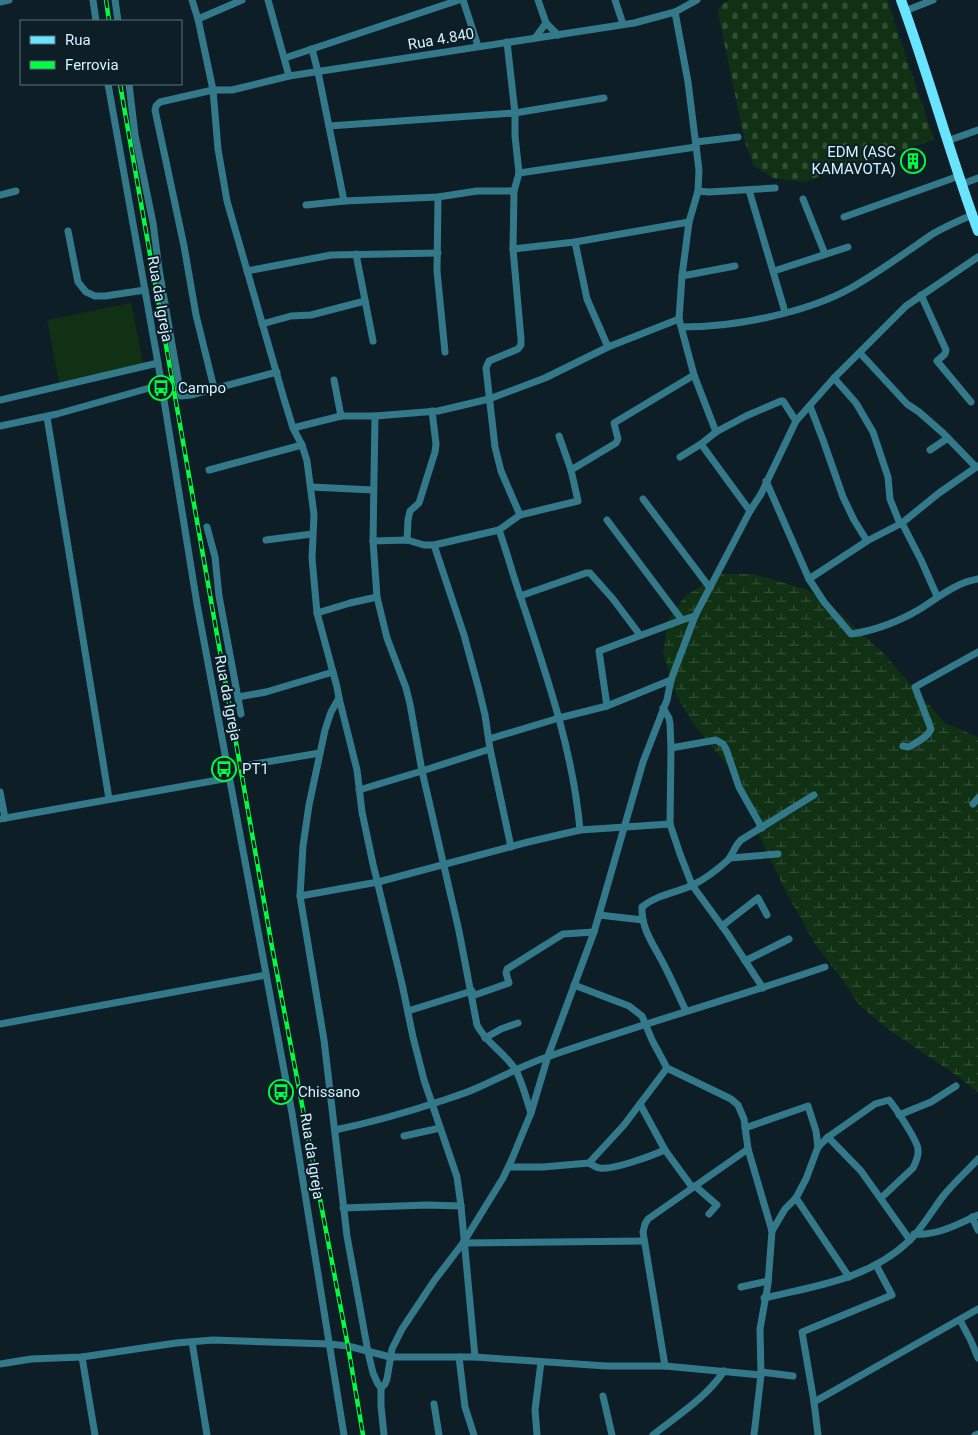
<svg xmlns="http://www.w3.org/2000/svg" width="978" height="1435" viewBox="0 0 978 1435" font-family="Roboto,sans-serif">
  <defs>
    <pattern id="wetland-marsh" width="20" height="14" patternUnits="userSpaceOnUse" patternTransform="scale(1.25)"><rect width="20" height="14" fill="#103113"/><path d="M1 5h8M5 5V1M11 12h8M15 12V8" fill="none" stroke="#324f36"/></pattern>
    <pattern id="cemetery-stones" width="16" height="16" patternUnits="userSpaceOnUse" patternTransform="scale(1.25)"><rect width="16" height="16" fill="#103113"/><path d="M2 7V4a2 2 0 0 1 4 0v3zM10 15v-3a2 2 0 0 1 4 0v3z" fill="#324f36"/></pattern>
  </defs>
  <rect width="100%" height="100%" fill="#0d1e26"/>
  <path fill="url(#wetland-marsh)" d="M721 574H753L808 590 842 615 883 653 945 723 978 737V1092L956 1075 888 1029 859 1005 842 979 815 944 785 890 761 840 742 783 693 724 674 690 663 653 668 620 685 596Z"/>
  <path fill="url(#cemetery-stones)" d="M729 0H887L934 140 803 182 773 178 754 166 745 142 718 13 720 6Z"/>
  <path fill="#103113" d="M131 303 144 366 59 382 47 320Z"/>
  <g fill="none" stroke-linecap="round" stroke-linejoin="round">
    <g stroke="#347989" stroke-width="7">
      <path d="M93 0 96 21"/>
      <path d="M115 0 118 21"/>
      <path d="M192 0 198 19 213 90 218 149 227 201 284 399 293 428 302 445 307 461 314 515 312 558 317 613 337 687 339 698 357 770 362 812 373 864 402 984 413 1037 424 1080 457 1177 461 1206 475 1357"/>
      <path d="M268 0 289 76"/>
      <path d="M463 0 478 46"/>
      <path d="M538 0 546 23 558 35"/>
      <path d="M615 0 623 24"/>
      <path d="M0 2 9 0"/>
      <path d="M905 11 933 0"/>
      <path d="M675 12 688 82 699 170 698 191 689 222 682 276 679 319 694 375 716 432"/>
      <path d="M198 19 242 0"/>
      <path d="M535 38 546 23"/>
      <path d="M507 42 515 113V136L519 173 514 191 513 249 521 339V345L518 349 489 361 486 368 495 447 501 471 520 515 499 530C507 552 513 576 521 598 546 674 573 750 580 830"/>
      <path d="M312 49 318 72 344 201"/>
      <path d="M285 58 459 0"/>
      <path d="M108 84 158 363 197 604 292 1113 344 1435"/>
      <path d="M129 84 135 135 153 223 159 269 181 396 191 395 277 372"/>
      <path d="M329 126 515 113 604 98"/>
      <path d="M947 141 978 130"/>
      <path d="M696 142 738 137"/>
      <path d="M519 173 696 147"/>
      <path d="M962 184 978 178"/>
      <path d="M749 190 785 312"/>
      <path d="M698 191 709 192 775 188"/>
      <path d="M0 195 16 191"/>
      <path d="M438 197 437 271 445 352"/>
      <path d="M803 199 825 254"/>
      <path d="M306 205 344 201 438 197 477 191H514"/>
      <path d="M844 217 959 176"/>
      <path d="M68 231 78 282 86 292 95 296H105L145 290"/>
      <path d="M575 242 587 299 608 347"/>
      <path d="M513 249 575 242 689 222"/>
      <path d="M356 254 373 341"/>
      <path d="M247 271 331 255 438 253"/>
      <path d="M774 271 848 247"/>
      <path d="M682 276 735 266"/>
      <path d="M921 295 946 350 945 354 937 361 971 402"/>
      <path d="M262 324 291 316 311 315 365 301"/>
      <path d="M682 327C735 327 806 313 851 288 879 272 905 253 931 235 944 227 958 221 972 215"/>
      <path d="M860 353 907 404 919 412 943 433 976 467"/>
      <path d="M834 378 856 403 873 432 888 477 890 499 900 524"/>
      <path d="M334 380 341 416"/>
      <path d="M214 388 196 315 184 246 155 110 156 106 160 102 213 90H232L289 76 634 23 675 12 697 0"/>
      <path d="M0 400 158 363"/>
      <path d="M810 406 823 440 843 497 854 520 867 541"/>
      <path d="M375 416 373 541 377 597 387 638 406 688 410 704 422 771 459 931 477 1025C486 1043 504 1052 515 1069 521 1078 527 1101 531 1113"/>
      <path d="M47 417 109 799"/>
      <path d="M0 426 57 414 160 385"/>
      <path d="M293 428 341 416H375L438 411 489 399 545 378 608 347 679 319"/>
      <path d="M701 444 750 511"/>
      <path d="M930 450 948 438"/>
      <path d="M680 457 701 444 716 432 746 416 781 401H783L796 421"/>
      <path d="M209 470 302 445"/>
      <path d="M571 470 616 443 618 439 614 423 694 375"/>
      <path d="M766 481 809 579 824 602 851 634C874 631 900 621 920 609 939 597 955 583 978 579"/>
      <path d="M311 487 373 490"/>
      <path d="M643 499 710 588"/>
      <path d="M520 515 578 501 571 470 559 436"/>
      <path d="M607 520 682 620 695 616"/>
      <path d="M902 523 921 560 937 596"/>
      <path d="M207 527 215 557 219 596 241 714"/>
      <path d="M266 540 312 534"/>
      <path d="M407 540 408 520 410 511 419 503 435 452 436 444 432 411"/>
      <path d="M373 541 407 540 424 545H434L499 530"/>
      <path d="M434 545 464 635 479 690 485 715 490 749 511 847"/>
      <path d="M809 579 867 541 902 523 939 493 978 466"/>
      <path d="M520 596 586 573H590L613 599 640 635"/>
      <path d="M317 613 350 603 377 597"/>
      <path d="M238 697 266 692 333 672"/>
      <path d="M339 698 331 712 325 730 309 805 303 846 300 896 324 1040 347 1236 368 1352 373 1373 378 1384 381 1388"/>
      <path d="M607 706 599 651 682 620"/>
      <path d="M663 708 669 718 670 724 671 748 670 824 680 854 692 885 727 933 763 988"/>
      <path d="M489 739 559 718 607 706 671 680"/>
      <path d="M903 746 908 747 911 746C918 741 928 737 931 729L915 687 978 652"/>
      <path d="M671 748 716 740 723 744 726 749 739 787 762 828"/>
      <path d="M248 765 320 753"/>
      <path d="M359 790 422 771 490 749"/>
      <path d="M0 792 5 818"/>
      <path d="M973 804 978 798"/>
      <path d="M0 819 229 778"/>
      <path d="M730 858 778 854"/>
      <path d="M300 896 378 882 528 842 580 830 670 824"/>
      <path d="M599 915 643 920"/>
      <path d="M722 926 758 898 767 915"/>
      <path d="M745 961 789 939"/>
      <path d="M574 985 629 1006 642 1016 652 1040 667 1068 731 1099 738 1105 744 1119 748 1149 772 1231 768 1284 760 1329 761 1375 754 1435"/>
      <path d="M472 996 509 983 506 973 507 969 563 934 594 932"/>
      <path d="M408 1011 472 991"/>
      <path d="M686 1011C678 994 671 978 662 961 653 944 641 928 642 907 656 895 676 893 693 885 705 879 718 869 728 860 733 854 734 847 741 840L814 795"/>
      <path d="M0 1024 266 975"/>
      <path d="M485 1038 501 1029 518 1023"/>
      <path d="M640 1104 665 1150 692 1187"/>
      <path d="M899 1115 931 1102 956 1086"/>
      <path d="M745 1128 808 1106 816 1131 818 1147"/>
      <path d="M335 1130C373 1122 405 1113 441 1101 453 1097 466 1093 477 1088 502 1077 525 1064 550 1056 641 1024 734 998 825 967"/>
      <path d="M404 1136 440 1128"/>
      <path d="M828 1137 861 1171 910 1240"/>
      <path d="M589 1163C593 1165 596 1168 600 1168 614 1170 651 1156 665 1150"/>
      <path d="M509 1167H543L589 1163 624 1125 667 1068"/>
      <path d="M695 1186 717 1205 709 1214"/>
      <path d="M796 1198 849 1277"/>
      <path d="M343 1208 427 1205 461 1206"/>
      <path d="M972 1217 978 1230"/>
      <path d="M772 1231 785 1209 796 1198 806 1179 818 1147 828 1137 875 1104 889 1100C895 1107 917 1140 918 1149 919 1155 916 1162 913 1168L881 1198"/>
      <path d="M914 1234C937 1236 958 1224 978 1215"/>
      <path d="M463 1243 644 1241"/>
      <path d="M741 1287 768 1281"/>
      <path d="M764 1298C816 1286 869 1279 909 1241 921 1230 933 1209 944 1195 954 1183 967 1171 978 1159"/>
      <path d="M960 1320 971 1341 978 1358"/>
      <path d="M192 1342 207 1435"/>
      <path d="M82 1357 95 1435"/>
      <path d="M459 1357 465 1407 474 1435"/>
      <path d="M0 1364 31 1359 82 1357 176 1343 213 1340 329 1344 348 1346 390 1357H475L606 1366H665L761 1375"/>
      <path d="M665 1366 643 1232 645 1224 648 1219 748 1149"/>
      <path d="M761 1372 793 1376"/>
      <path d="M603 1396 612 1435"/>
      <path d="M814 1402 978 1309"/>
      <path d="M434 1404 439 1435"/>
      <path d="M384 1435 381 1406V1388L385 1384 387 1379 392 1349 402 1329 434 1281 463 1243 503 1178 512 1159 531 1113 548 1056 594 932 643 762 667 700 671 680 695 616 750 511 761 494 796 421 834 378 906 306 978 257"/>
      <path d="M537 1435 535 1410 541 1362"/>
      <path d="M653 1435C678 1415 706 1398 724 1371"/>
      <path d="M818 1435 814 1402 802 1332 892 1295 876 1265"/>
      <path d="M975 1435 978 1434"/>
    </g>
    <path stroke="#69e4ff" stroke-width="10" d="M901 0C929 76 950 155 978 231"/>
    <defs>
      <g id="rail">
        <path d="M106 0 109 21"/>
        <path d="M120 84 272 947 348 1346 363 1435"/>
      </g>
    </defs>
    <use href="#rail" stroke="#00fd40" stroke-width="4.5"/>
    <use href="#rail" stroke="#0d1e26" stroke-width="2.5" stroke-dasharray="8" stroke-linecap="butt"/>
  </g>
  <defs>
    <symbol id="building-ring" viewBox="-11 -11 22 22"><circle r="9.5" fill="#0d1e26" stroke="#00fd40" stroke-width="1.5"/><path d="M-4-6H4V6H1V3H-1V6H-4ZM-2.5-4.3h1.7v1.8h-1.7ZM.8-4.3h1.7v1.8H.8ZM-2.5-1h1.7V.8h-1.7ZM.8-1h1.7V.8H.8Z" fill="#00fd40"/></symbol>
    <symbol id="bus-ring" viewBox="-11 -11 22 22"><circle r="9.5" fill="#0d1e26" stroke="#00fd40" stroke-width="1.5"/><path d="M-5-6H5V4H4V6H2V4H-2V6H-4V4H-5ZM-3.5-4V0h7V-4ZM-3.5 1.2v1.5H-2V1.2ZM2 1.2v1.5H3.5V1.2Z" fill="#00fd40"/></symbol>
  </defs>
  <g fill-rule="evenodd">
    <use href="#building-ring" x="899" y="147" width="28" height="28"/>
    <use href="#bus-ring" x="147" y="374" width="28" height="28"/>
    <use href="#bus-ring" x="210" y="755" width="28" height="28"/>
    <use href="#bus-ring" x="267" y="1078" width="28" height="28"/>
  </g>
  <g text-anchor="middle" stroke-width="4" stroke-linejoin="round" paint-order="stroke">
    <g font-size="15" fill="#d2f3ff" stroke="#0d1e26">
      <text transform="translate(441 39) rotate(-10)" y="5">Rua 4.840</text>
      <text transform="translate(160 299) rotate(80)" y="5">Rua da Igreja</text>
      <text transform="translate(228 698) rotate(79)" y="5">Rua da Igreja</text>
      <text transform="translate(312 1156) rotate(81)" y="5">Rua da Igreja</text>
    </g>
    <g font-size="15" fill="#d2f3ff" stroke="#0d1e26" text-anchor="start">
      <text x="896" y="157" text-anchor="end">EDM (ASC<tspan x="896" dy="17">KAMAVOTA)</tspan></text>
      <text x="178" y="393">Campo</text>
      <text x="242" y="774">PT1</text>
      <text x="298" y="1097">Chissano</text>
    </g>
  </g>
  <rect x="20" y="20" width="162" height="65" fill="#0d1e26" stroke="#5c737d"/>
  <rect x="30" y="36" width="25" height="8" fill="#69e4ff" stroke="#5c737d"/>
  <text x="65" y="45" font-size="15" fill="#d2f3ff">Rua</text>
  <rect x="30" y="61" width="25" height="8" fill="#00fd40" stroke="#5c737d"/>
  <text x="65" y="70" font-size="15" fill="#d2f3ff">Ferrovia</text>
</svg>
